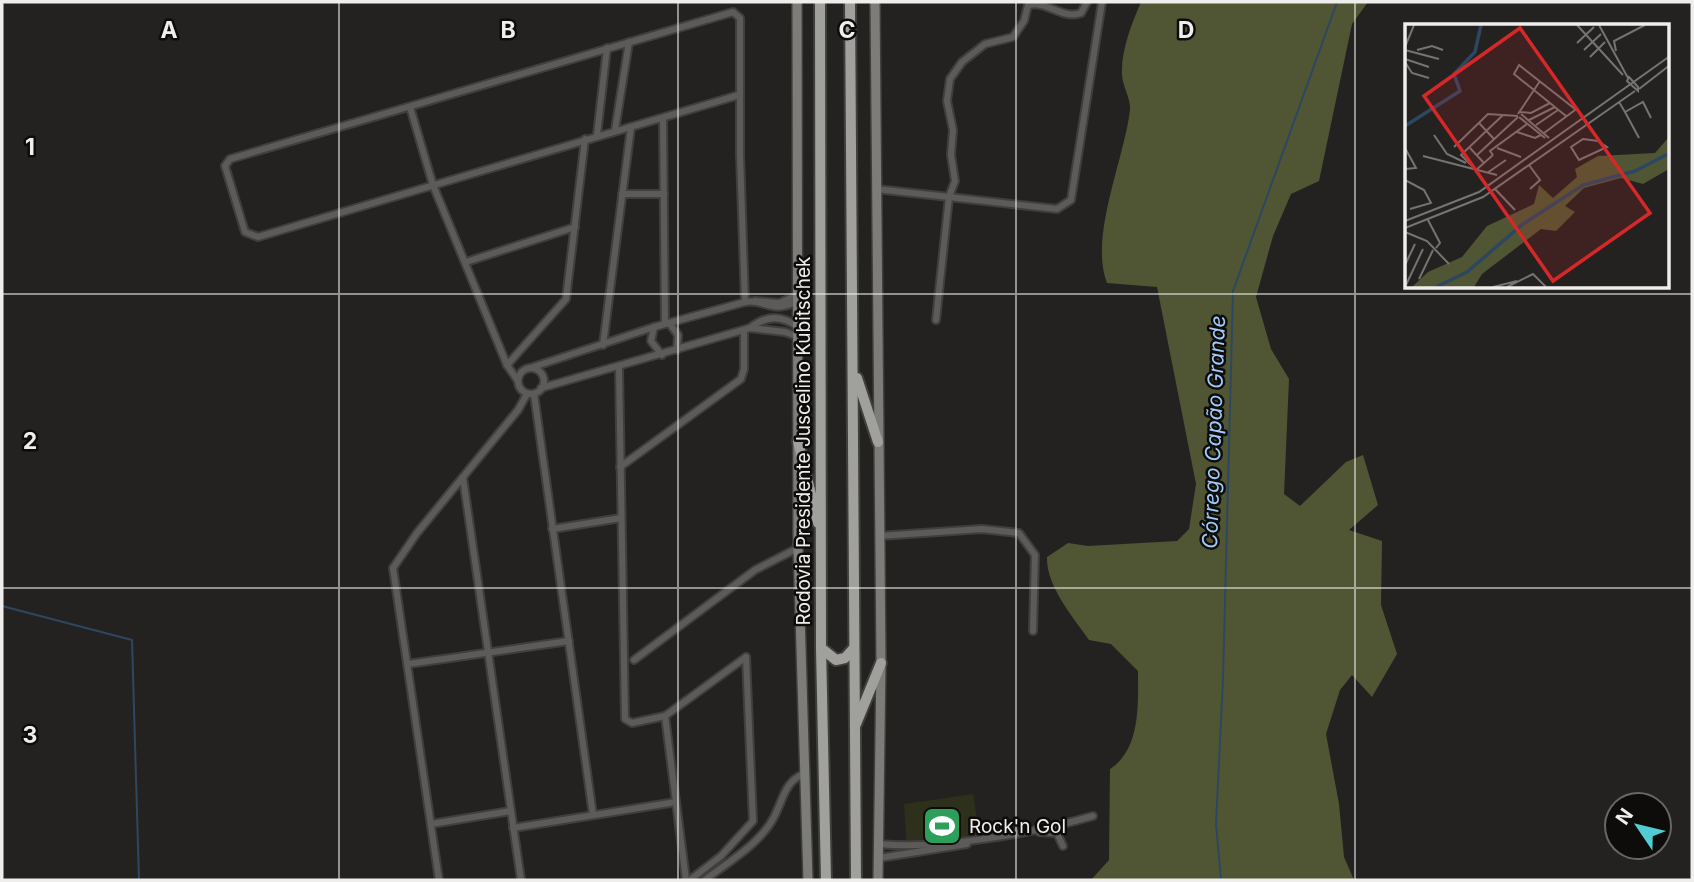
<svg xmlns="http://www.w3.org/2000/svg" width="1694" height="882" viewBox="0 0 1694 882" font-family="Inter,sans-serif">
  <rect width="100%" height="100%" fill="#242220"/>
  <path fill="#2d301a" d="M973 794 980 838 907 849 904 804Z"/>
  <path fill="#505633" d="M1141 2H1368L1352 24 1319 181 1291 194 1273 236 1256 297 1271 349 1289 379 1284 494 1300 506 1346 462 1363 455 1378 505 1349 530 1382 541 1381 605 1397 654 1372 697 1352 675 1340 690 1326 734 1339 804 1344 857 1354 880H1091L1109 860 1110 769C1141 749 1138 704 1138 671L1111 644 1089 640C1073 617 1046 586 1047 557L1068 543 1088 546 1177 541 1189 529 1196 484 1157 287 1107 283C1089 237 1124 160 1130 110 1131 98 1122 86 1122 74 1121 50 1132 23 1141 2Z"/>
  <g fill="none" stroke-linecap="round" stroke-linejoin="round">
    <g stroke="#2e4760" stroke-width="2">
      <path d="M2 606 132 640 139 880"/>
      <path d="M1221 880 1216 824 1223 679 1233 291 1337 2"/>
    </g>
    <defs>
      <g id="minor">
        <path d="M1087 2 1081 13C1062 20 1047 0 1028 5L1024 21 1013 37 985 44 962 62 950 79 947 101 953 130 951 155 955 181 949 197 1057 209 1071 200 1102 2"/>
        <path d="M739 95 258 237 245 232 225 166 230 159 733 12 740 18V155L745 302"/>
        <path d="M410 107 433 185 507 365 518 381"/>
        <path d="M663 118 665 324"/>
        <path d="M615 130 629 42"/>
        <path d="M597 135 607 48"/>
        <path d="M876 189 949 197 936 320"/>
        <path d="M622 194H664"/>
        <path d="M466 262 575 227"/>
        <path d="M755 301 779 303 798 295"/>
        <path d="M670 324 678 335 677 350"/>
        <path d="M654 327 651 341 662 355"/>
        <path d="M750 328 785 332 799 337"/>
        <path d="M603 345 631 127"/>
        <path d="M507 365 566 299 585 139"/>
        <path d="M530 368 654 327 745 302C765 298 772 316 799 300"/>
        <path d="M619 368 625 719 632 723 665 716 746 657"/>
        <circle cx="531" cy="381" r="13"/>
        <path d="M541 388 750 328C766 315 782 315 798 327"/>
        <path d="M534 394 593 815"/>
        <path d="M620 467 741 379 744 369V330"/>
        <path d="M463 478 521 880"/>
        <path d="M552 529 621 518"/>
        <path d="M879 536 982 529 1019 533 1035 555 1033 631"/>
        <path d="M634 660 755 570 798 548"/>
        <path d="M408 664 569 641"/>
        <path d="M665 716 686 880"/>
        <path d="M431 824 511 811"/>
        <path d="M513 828 676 802"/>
        <path d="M1039 832 1057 833 1063 846"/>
        <path d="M879 844C939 850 1034 833 1093 816"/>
        <path d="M879 858 967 844"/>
        <path d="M439 880 393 568 417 533 518 410 527 394"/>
        <path d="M690 880 721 856 753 821 746 657"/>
        <path d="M705 880C728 862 761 843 774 817 784 798 784 782 805 773"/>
      </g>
      <g id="secondary">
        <path d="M797 2 798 548 808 880"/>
        <path d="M875 2 881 663 878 880"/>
      </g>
      <g id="trunk">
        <path d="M820 2 821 648 826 880"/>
        <path d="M850 2 856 880"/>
        <path d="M857 378 878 442"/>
        <path d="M798 441 818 523"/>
        <path d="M821 648 836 660 845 658 854 648"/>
        <path d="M856 724 881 663"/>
      </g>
    </defs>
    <use href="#minor" stroke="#403f3d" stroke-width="10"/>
    <use href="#secondary" stroke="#403f3d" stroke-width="12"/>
    <use href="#trunk" stroke="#403f3d" stroke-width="14"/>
    <use href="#minor" stroke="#5c5b5a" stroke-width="6"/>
    <use href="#secondary" stroke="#7c7c79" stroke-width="9"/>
    <use href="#trunk" stroke="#a0a09d" stroke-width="10"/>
  </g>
  <path fill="none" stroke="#efeeed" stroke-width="2" stroke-opacity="0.55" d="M339 2V880M678 2V880M1016 2V880M1355 2V880M2 294H1692M2 588H1692"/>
  <defs>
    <symbol id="stadium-square" viewBox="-11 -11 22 22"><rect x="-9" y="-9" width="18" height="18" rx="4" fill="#2e9e5b" stroke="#0d0c0b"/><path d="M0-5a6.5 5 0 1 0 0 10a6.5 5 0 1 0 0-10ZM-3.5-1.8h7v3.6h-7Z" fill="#fff"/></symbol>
  </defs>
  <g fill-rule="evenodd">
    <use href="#stadium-square" x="920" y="804" width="44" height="44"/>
  </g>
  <g text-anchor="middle" stroke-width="5" stroke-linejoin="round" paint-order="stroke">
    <g font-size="19" fill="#efeeed" stroke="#0d0c0b">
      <text transform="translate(803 441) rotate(-90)" y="7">Rodovia Presidente Juscelino Kubitschek</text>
    </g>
    <g font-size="19" fill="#efeeed" stroke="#0d0c0b" text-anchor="start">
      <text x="969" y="833">Rock'n Gol</text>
    </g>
    <g font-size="21" font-style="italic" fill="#9fccfc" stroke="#0d0c0b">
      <text transform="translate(1214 432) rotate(-88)" y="7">Córrego Capão Grande</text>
    </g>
  </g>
  <g transform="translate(1405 24)">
    <rect width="264" height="264" fill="#242220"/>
    <path d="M264 113V145L238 160 216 154 179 164 160 182 170 188 151 207 136 205 77 250 69 263H7L23 248 57 233 82 202 129 180 134 161 148 174 172 153 170 145 193 132 250 129Z" fill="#505633"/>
    <path fill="none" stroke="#2e4760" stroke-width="3.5" d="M0 102 55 67 49 50 70 28 76 1M31 263 62 248 118 200 178 161 230 147 265 129"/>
    <path fill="none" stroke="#757472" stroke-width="2" d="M172 1 218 51M194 1 223 54M172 19 189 3M0 23 9 1M0 26 34 35M12 26 27 22 38 26M179 26 196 10M211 27 209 17 240 1M185 33 200 18M0 35 24 43M0 38 7 49 24 54M224 53 233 63V67L222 57ZM234 65 265 41M214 78 220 88 238 78 246 94M115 88 126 89 145 79M220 88 234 114M113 90 135 57M116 90 144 114M114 93 140 114M124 96 150 83M74 99 89 115M131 101 153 86M112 108 130 114 136 111M139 109 170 86V85L114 41 109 50 161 92M29 111 42 130 61 139M178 115 193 117 202 123 174 136 166 123ZM49 123 83 90 113 92M64 123 79 139M0 124 11 144 0 145M92 124 116 133M72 131 113 93M88 131 85 127 122 100M18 132 92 151M124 141 135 156 125 165M71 146 56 131 98 91M71 146 88 131M82 149 101 136M0 156 19 166 26 179 5 185M90 165 110 186M23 196 35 219 31 224M0 197 74 168 265 32M0 204 78 173 230 67M0 208 22 217 44 240M0 241 10 220M14 255 28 226M0 263 18 225M88 263 112 257M102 263 128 250 141 263"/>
    <path fill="#d62828" fill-opacity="0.15" stroke="#d62828" stroke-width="3.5" d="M115 4 245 189 148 257 19 72Z"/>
    <rect width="264" height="264" fill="none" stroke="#efeeed" stroke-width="3.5"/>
  </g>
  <g font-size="23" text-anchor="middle" font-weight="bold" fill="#efeeed" stroke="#0d0c0b" stroke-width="5" stroke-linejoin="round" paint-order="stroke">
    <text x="169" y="38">A</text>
    <text x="508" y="38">B</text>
    <text x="847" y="38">C</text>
    <text x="1186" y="38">D</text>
    <text x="30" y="155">1</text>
    <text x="30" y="449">2</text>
    <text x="30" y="743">3</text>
  </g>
  <rect width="1694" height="882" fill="none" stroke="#efeeed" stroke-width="7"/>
  <g transform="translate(1638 826) rotate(305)"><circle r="33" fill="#0d0c0b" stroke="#676665" stroke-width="2"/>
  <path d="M0-5L12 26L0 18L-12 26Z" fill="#51ccd3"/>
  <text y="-10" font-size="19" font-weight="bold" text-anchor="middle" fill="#efeeed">N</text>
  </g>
</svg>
